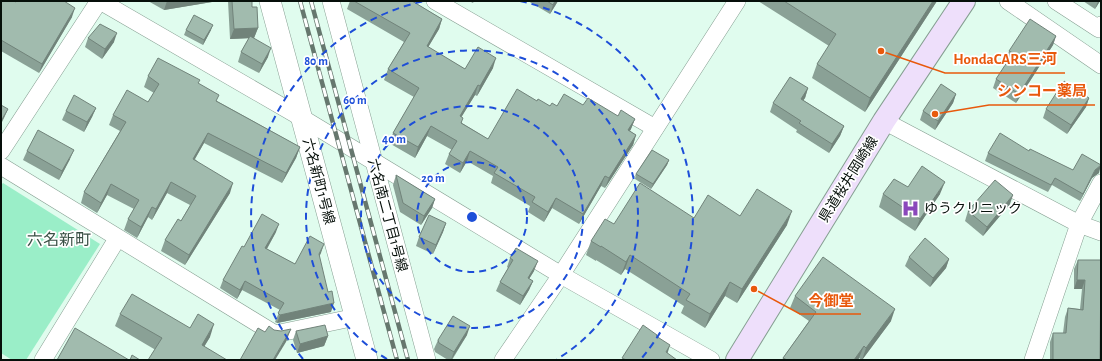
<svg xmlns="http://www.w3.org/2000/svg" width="1102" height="361" viewBox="0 0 1102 361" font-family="'Alegreya Sans','Noto Sans JP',sans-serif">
  <rect width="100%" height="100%" fill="#e0fcee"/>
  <path fill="#9aeec8" d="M3 183 100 244 26 360H12L1 353V185Z"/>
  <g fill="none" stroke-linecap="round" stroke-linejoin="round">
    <defs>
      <g id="minor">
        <path d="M100 1 302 118 561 275 711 360"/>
        <path d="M331 1 427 360"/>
        <path d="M435 1 655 128"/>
        <path d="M1008 1 1101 65"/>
        <path d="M1056 1 1099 29 1101 25"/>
        <path d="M884 121 1079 224 1101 232"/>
        <path d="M1 151 99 1"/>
        <path d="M1 166 275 334 356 317"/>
        <path d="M43 360 117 239"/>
        <path d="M503 360 561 275 737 1"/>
        <path d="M1033 360 1079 224 1101 183"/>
      </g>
      <path id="tertiary" d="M270 1 367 360"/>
      <path id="secondary" d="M737 360 884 121 964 1"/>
    </defs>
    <use href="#minor" stroke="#869f92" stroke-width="18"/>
    <use href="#tertiary" stroke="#869f92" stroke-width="22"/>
    <use href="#secondary" stroke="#869f92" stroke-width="24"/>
    <use href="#minor" stroke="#fff" stroke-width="17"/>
    <use href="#tertiary" stroke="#fff" stroke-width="21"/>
    <use href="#secondary" stroke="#eedffb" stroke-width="22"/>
    <defs>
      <g id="rail">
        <path d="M300 1 397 360"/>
        <path d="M311 1 408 360"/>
      </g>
    </defs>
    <use href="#rail" stroke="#66776e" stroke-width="4.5"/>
    <use href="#rail" stroke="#fff" stroke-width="3" stroke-dasharray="9" stroke-linecap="butt"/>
  </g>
  <g fill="#8aa196">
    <path d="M1 1 16 2 72 17 39 73 1 51Z"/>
    <path d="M148 1H218L164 10Z"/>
    <path d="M228 1H252V7L258 28 254 38H253L268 57 259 73 238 62 241 52 249 38 230 39Z"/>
    <path d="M350 1H412L442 19 439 29 428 47 465 69 493 68 477 96 475 95 461 117 462 123 488 139 537 101 550 106 583 105 618 116 635 119 630 131 636 135 633 145 605 188 601 186 579 224 552 208 544 222 528 212 530 206 491 183 493 176 467 161 460 173 445 164 449 154 452 150 427 136 415 158 389 143 393 133 414 97 384 80 388 69 404 42 347 9Z"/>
    <path d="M469 1H474L473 3Z"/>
    <path d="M528 1H558L550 14Z"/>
    <path d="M758 1H937L865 112 812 78 817 64 829 46Z"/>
    <path d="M1083 1H1100L1095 9Z"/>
    <path d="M186 30H211L203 45 184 35Z"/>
    <path d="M1056 36 1053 45 1016 103 993 88 996 79 1008 61 1006 60 1009 51Z"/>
    <path d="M88 38 114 42 102 59 85 47Z"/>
    <path d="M148 76 198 84 217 101 300 147 296 158 282 183 204 143 195 159 230 193 185 265 161 251 165 240 181 221 190 205 167 193 152 220 148 217 137 238 124 230 128 219 134 209 107 195 97 213 81 203 84 192 120 131 109 125 113 115 148 102 154 93 144 87Z"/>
    <path d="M808 88 805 98 803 100 844 126 840 136 829 153 796 132 797 130 770 112 773 103Z"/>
    <path d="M956 94 953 103 935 130 920 120 923 111Z"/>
    <path d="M1089 98 1086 107 1067 134 1043 118 1046 109Z"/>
    <path d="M96 108 92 117 84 132 62 120 66 111Z"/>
    <path d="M27 151 70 159 59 180 23 160Z"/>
    <path d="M1029 151 1073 170 1099 173 1092 178 1080 201 1052 185 1048 192 985 161 988 153Z"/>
    <path d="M669 160 667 165 651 189 635 179 636 174Z"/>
    <path d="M396 175 435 199 432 208 421 225 400 212 393 185Z"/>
    <path d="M883 194H940L915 231 879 207Z"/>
    <path d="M1010 204 983 236 965 221 968 211Z"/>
    <path d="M740 216 787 225 737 303 725 296 705 328 681 313 684 306 625 269 621 275 596 260V261L586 255 591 241 614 224 694 218Z"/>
    <path d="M446 223 443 232 433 254 416 246 419 237Z"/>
    <path d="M276 232 267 249 295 264 321 253 319 256 331 312 277 323 275 322 280 310 242 290 237 299 220 288 223 280 244 247Z"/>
    <path d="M909 257 949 259 946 268 930 287 905 266Z"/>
    <path d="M510 258 534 271 529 279 533 281 529 290 520 305 496 291 500 282 508 268 507 267Z"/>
    <path d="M1078 260H1101L1100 360H1050V342L1053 333H1063L1065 317 1068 308 1080 309 1082 289H1074V269Z"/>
    <path d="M795 296 891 321 862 360 859 358 858 360H782L783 358 809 321 790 308Z"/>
    <path d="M120 314 190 328 210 337 204 347 154 349 115 326Z"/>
    <path d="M296 331 328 336 324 346 297 353 293 340Z"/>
    <path d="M467 335 452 360H448L435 352 434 349 438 340Z"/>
  </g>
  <g fill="#71837a">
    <path d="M167 1H218L164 10Z"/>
    <path d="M555 1H558L550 14 553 5Z"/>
    <path d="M933 1H937L865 112 870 98Z"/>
    <path d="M1098 1H1100L1095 9Z"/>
    <path d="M75 8 72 17 39 73 42 64Z"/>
    <path d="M442 19 439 29 423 56 427 46Z"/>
    <path d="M213 25 211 30 203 45 204 40Z"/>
    <path d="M258 28 254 38 230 39 234 29Z"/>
    <path d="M117 33 114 42 102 59 105 49Z"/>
    <path d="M1056 36 1053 45 1016 103 1019 94Z"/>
    <path d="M271 48 268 57 259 73 262 64Z"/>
    <path d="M496 58 493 68 477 96 480 86Z"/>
    <path d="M478 85 475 95 456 126 460 116Z"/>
    <path d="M808 88 805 98 798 108 801 99Z"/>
    <path d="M956 94 953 103 935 130 938 121Z"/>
    <path d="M1089 98 1086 107 1067 134 1071 125Z"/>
    <path d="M96 108 92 117 84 132 87 122Z"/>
    <path d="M8 109 4 118 1 124V121Z"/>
    <path d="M635 119 631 129 624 140 628 130Z"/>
    <path d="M431 126 427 136 415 158 418 147Z"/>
    <path d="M844 126 840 136 829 153 832 144Z"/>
    <path d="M208 133 204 143 189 169 193 159Z"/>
    <path d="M636 135 633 145 605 188 609 178Z"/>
    <path d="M300 147 296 158 282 183 286 173Z"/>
    <path d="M74 150 70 159 59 180 62 171Z"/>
    <path d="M470 151 467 161 460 173 463 163Z"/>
    <path d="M669 160 667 165 651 189 653 184Z"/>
    <path d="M1101 165 1099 173 1092 178 1080 201 1083 194 1095 170Z"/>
    <path d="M605 176 601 186 579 224 583 214Z"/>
    <path d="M171 182 167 193 152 220 156 209Z"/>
    <path d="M945 182 940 194 915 231 920 219Z"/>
    <path d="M233 183 230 193 185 265 189 255Z"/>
    <path d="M111 184 107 195 97 213 101 203Z"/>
    <path d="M1013 195 1010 204 983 236 987 227Z"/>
    <path d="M556 198 552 208 544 222 548 212Z"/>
    <path d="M435 199 432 208 421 225 424 216Z"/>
    <path d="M152 207 148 217 137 238 141 227Z"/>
    <path d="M792 211 787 225 737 303 742 289Z"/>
    <path d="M446 223 443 232 433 254 436 245Z"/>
    <path d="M279 224 276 232 262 257 265 248Z"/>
    <path d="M324 244 321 253 316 263 319 254Z"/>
    <path d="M630 255 625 269 621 275 626 262Z"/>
    <path d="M949 259 946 268 930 287 933 278Z"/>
    <path d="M538 261 534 271 524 287 528 278Z"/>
    <path d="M1077 280H1085L1082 289H1074Z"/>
    <path d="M245 281 242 290 237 299 240 290Z"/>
    <path d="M533 281 529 290 520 305 523 296Z"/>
    <path d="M730 282 725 296 705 328 710 314Z"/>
    <path d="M334 303 331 312 277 323 280 315Z"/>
    <path d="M895 309 891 321 862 360 866 348Z"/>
    <path d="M214 324 210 337 197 358 202 345Z"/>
    <path d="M470 326 467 335 451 360 454 352Z"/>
    <path d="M291 329 286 342 275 360H273Z"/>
    <path d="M328 336 324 346 297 353 300 344Z"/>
    <path d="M670 345 667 355 666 352Z"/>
    <path d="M864 346 859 358 858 360H854Z"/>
  </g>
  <g fill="#a1bbae" stroke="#71837a">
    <path d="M1 1H12L13 2 14 1 16 2 17 1H64L75 8 42 64 1 40Z"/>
    <path d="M232 1H252V7H257L258 28 234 29Z"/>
    <path d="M354 1H412L442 19 427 46 465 69 478 47 496 58 480 86 478 85 460 116 463 118 461 123 488 139 517 89 537 101 538 99 550 106 552 103 557 106 564 94 583 105 588 98 618 116 621 110 635 119 628 130 636 135 609 178 605 176 583 214 556 198 548 212 532 202 535 197 494 173 498 167 470 151 463 163 449 154 457 141 431 126 418 147 393 133 419 88 388 69 410 33Z"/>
    <path d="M547 1H555L553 5Z"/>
    <path d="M784 1H933L870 98 817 64 836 34Z"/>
    <path d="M194 15 213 25 204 40 186 30Z"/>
    <path d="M1030 19 1056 36 1019 94 996 79 1013 53 1009 51Z"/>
    <path d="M100 24 117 33 105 49 88 38Z"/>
    <path d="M250 36 271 48 262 64 241 52Z"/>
    <path d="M158 58 200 80 198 83 219 95 216 101 300 147 286 173 208 133 193 159 233 183 189 255 165 240 178 219 181 221 196 196 171 182 156 209 152 207 141 227 128 219 139 200 111 184 101 203 84 192 126 122 113 115 127 90 148 102 159 84 148 76Z"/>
    <path d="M790 77 808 88 801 99 844 126 832 144 799 123 801 121 773 103Z"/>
    <path d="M1064 81 1089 98 1071 125 1046 109Z"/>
    <path d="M941 84 956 94 938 121 923 111Z"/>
    <path d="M74 95 96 108 87 122 66 111Z"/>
    <path d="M1 105 8 109 1 121Z"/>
    <path d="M38 130 74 150 62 171 27 151Z"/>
    <path d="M1000 133 1029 151 1030 149 1073 170 1082 154 1101 165 1095 170 1083 194 1055 178 1051 185 988 153Z"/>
    <path d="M652 150 669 160 653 184 636 174Z"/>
    <path d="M922 166 945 182 920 219 883 194 894 179 908 187Z"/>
    <path d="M396 175 435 199 424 216 403 203Z"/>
    <path d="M995 180 1013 195 987 227 968 211Z"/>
    <path d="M640 183 694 218 708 195 740 216 757 189 792 211 742 289 730 282 710 314 686 300 690 294 630 255 626 262 601 246V247L591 241 605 219 614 224Z"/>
    <path d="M262 214 279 224 265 248 295 264 310 236 324 244 319 254 328 292 332 291 334 303 280 315 278 313 284 303 245 281 240 290 223 280 242 246 244 247Z"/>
    <path d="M429 215 446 223 436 245 419 237Z"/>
    <path d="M925 238 949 259 933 278 909 257Z"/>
    <path d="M516 248 538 261 528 278 533 281 523 296 500 282 513 260 510 258Z"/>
    <path d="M823 257 895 309 866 348 864 346 854 360H787L783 358 816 312 795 296Z"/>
    <path d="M1078 260H1101L1100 360H1053V333H1066L1068 308 1083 310 1085 280H1077Z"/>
    <path d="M132 294 190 328 198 314 214 324 202 345 227 360H148L162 338 120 314Z"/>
    <path d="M453 316 470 326 454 352 439 343 438 340Z"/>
    <path d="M325 325 328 336 300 344 296 331Z"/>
    <path d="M643 325 657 335 656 336 670 345 666 352 677 360H626L622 358Z"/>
    <path d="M269 326 274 330 281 331 291 329 273 360H240L258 328 265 332Z"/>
    <path d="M75 328 129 360H57Z"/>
    <path d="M132 355 140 360H130Z"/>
  </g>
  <g fill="none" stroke="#1d4ed8" stroke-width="2" stroke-dasharray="7 5">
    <circle cx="472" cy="217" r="55"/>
    <circle cx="472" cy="217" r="111"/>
    <path d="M387 359A166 166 0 1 1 557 359"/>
    <path d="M303 359A221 221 0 0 1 424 1M520 1A221 221 0 0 1 641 359"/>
  </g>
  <defs>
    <symbol id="hospital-bare" viewBox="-9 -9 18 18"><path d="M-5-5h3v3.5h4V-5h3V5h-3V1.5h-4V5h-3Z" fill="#8a47bb" stroke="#fff" stroke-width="2.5" paint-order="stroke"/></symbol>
  </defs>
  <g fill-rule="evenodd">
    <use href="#hospital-bare" x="898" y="196" width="25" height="25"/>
  </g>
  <g text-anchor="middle" stroke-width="3.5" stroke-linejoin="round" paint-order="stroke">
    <g font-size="14" fill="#060f0a" stroke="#fff">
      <text transform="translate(848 179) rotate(-58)" y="5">県道桜井岡崎線</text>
      <text transform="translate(319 181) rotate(75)" y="5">六名新町1号線</text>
      <text transform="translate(388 215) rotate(75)" y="5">六名南二丁目1号線</text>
    </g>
    <g font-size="14" fill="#060f0a" stroke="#fff" text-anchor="start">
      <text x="924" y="213">ゆうクリニック</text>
    </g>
    <g font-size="16" fill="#395045" stroke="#fff">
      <text x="59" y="245">六名新町</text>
    </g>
  </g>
  <circle cx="472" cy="217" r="6" fill="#1d4ed8" stroke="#fff" stroke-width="2"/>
  <g font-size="12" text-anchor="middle" font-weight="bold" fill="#1d4ed8" stroke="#fff" stroke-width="3.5" stroke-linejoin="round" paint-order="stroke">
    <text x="316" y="65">80 m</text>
    <text x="355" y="104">60 m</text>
    <text x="394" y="143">40 m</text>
    <text x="433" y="182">20 m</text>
  </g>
  <path fill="none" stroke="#e8590c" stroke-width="1.5" d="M881 51L945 73H1065M935 114L989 105H1095M754 289L800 314H861"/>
  <g fill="#e8590c" stroke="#fff" stroke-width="1.5">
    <circle cx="881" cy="51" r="4"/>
    <circle cx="935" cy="114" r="4"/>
    <circle cx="754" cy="289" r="4"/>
  </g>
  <g font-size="15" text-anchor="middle" font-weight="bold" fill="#e8590c" stroke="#fff" stroke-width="3.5" stroke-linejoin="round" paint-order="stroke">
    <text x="1005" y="64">HondaCARS三河</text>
    <text x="1042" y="96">シンコー薬局</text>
    <text x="831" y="306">今御堂</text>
  </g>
  <rect width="1102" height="361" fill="none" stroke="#060f0a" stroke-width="4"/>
</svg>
